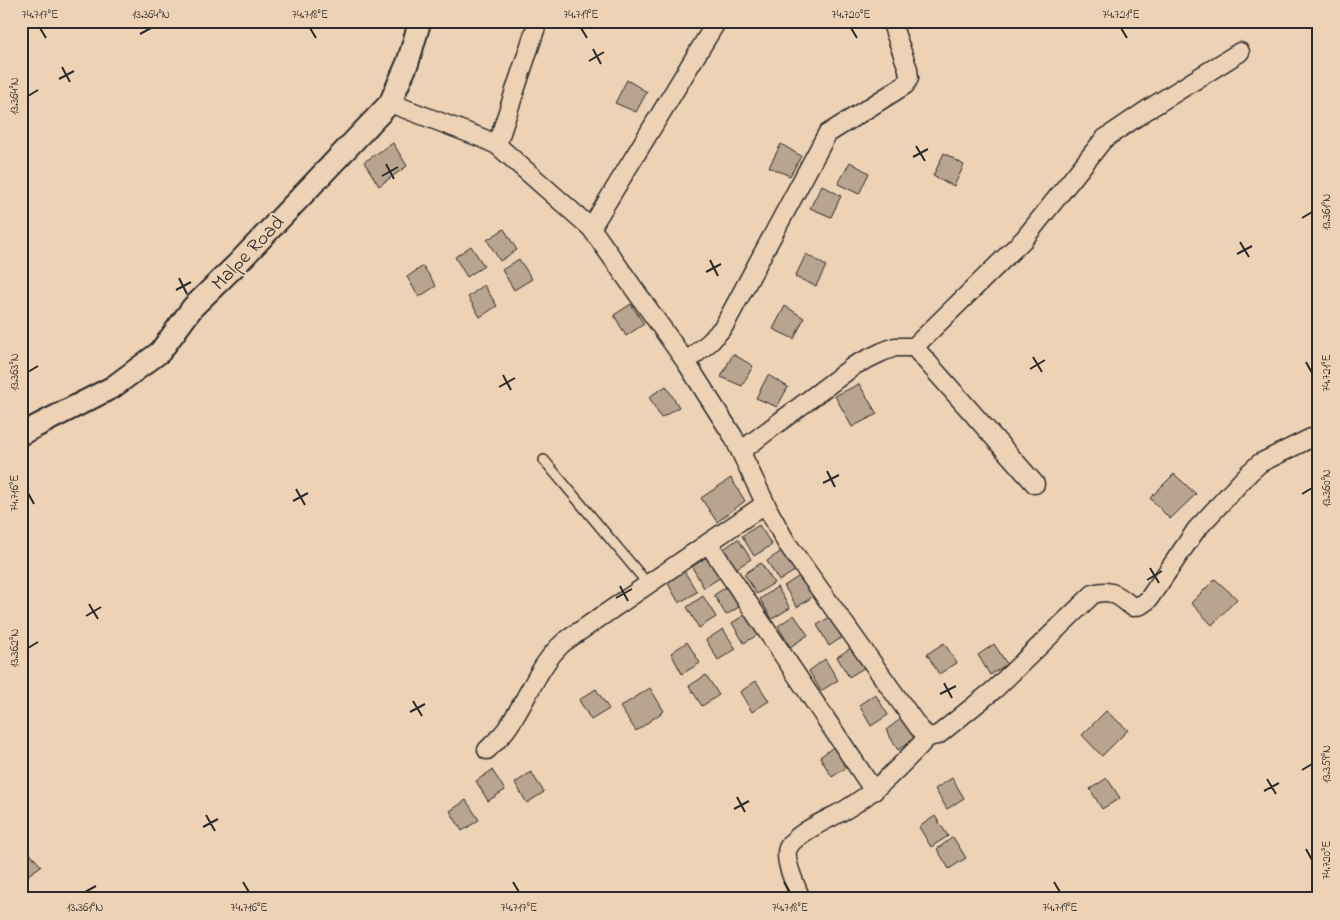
<svg xmlns="http://www.w3.org/2000/svg" width="1340" height="920" viewBox="0 0 1340 920" font-family="'Indie Flower',sans-serif">
  <rect width="100%" height="100%" fill="#eed2b5"/>
  <filter id="ink" filterUnits="userSpaceOnUse"><feTurbulence type="fractalNoise" baseFrequency=".02" numOctaves="2"/><feDisplacementMap in="SourceGraphic" scale="10" xChannelSelector="R" yChannelSelector="G"/><feConvolveMatrix kernelMatrix="1 2 1 2 8 2 1 2 1" color-interpolation-filters="sRGB"/></filter>
  <g filter="url(#ink)">
    <g fill="#b8a48f" stroke="#2b2b2b">
      <path d="M644 21H663L660 28Z"/>
      <path d="M809 21H825L822 27Z"/>
      <path d="M627 80 647 92 636 112 615 103Z"/>
      <path d="M393 143 407 166 379 186 364 162Z"/>
      <path d="M781 144 801 156 790 176 769 167Z"/>
      <path d="M944 153 964 165 954 186 933 176Z"/>
      <path d="M850 162 869 173 859 194 838 184Z"/>
      <path d="M822 185 841 196 831 217 810 208Z"/>
      <path d="M504 229 517 250 500 261 487 240Z"/>
      <path d="M471 246 484 266 467 277 455 257Z"/>
      <path d="M806 254 826 266 816 286 795 277Z"/>
      <path d="M519 259 532 279 514 290 502 270Z"/>
      <path d="M423 266 436 286 419 297 407 277Z"/>
      <path d="M484 285 497 306 480 317 468 297Z"/>
      <path d="M631 304 644 324 626 336 614 315Z"/>
      <path d="M785 306 804 318 794 339 773 329Z"/>
      <path d="M733 354 753 366 742 386 721 377Z"/>
      <path d="M768 375 788 387 777 407 756 398Z"/>
      <path d="M859 384 877 414 852 427 835 396Z"/>
      <path d="M666 386 679 407 661 418 649 397Z"/>
      <path d="M1174 474 1196 494 1170 519 1150 498Z"/>
      <path d="M731 478 745 501 717 522 701 498Z"/>
      <path d="M759 525 772 545 754 556 742 536Z"/>
      <path d="M738 539 751 559 734 570 722 550Z"/>
      <path d="M783 550 796 570 779 581 767 561Z"/>
      <path d="M708 556 721 577 704 588 692 567Z"/>
      <path d="M761 563 774 583 757 594 744 574Z"/>
      <path d="M684 571 697 592 679 603 667 582Z"/>
      <path d="M801 575 814 596 797 607 784 586Z"/>
      <path d="M1215 579 1237 599 1212 625 1191 603Z"/>
      <path d="M731 584 744 604 726 615 714 595Z"/>
      <path d="M777 587 790 608 772 619 760 599Z"/>
      <path d="M703 596 716 617 699 628 687 607Z"/>
      <path d="M749 612 762 632 744 643 732 623Z"/>
      <path d="M834 614 847 634 829 646 817 625Z"/>
      <path d="M794 615 808 635 790 647 778 626Z"/>
      <path d="M723 629 736 649 718 660 706 640Z"/>
      <path d="M687 642 700 663 682 674 671 653Z"/>
      <path d="M944 643 957 663 939 674 927 654Z"/>
      <path d="M994 644 1007 664 990 675 978 655Z"/>
      <path d="M854 646 867 666 849 677 837 657Z"/>
      <path d="M825 659 838 680 821 691 809 671Z"/>
      <path d="M706 675 719 695 702 706 689 686Z"/>
      <path d="M756 681 769 701 752 712 740 692Z"/>
      <path d="M650 688 664 711 636 731 620 707Z"/>
      <path d="M596 689 609 709 591 720 579 700Z"/>
      <path d="M875 694 888 715 871 726 859 705Z"/>
      <path d="M1106 711 1128 730 1102 756 1082 735Z"/>
      <path d="M902 718 915 739 898 750 886 730Z"/>
      <path d="M836 745 849 766 832 777 820 757Z"/>
      <path d="M492 770 505 790 488 801 476 781Z"/>
      <path d="M531 772 544 792 527 803 515 783Z"/>
      <path d="M952 778 964 798 947 809 935 789Z"/>
      <path d="M1107 778 1120 798 1102 809 1090 789Z"/>
      <path d="M466 800 479 820 462 831 450 811Z"/>
      <path d="M935 816 948 836 931 847 919 827Z"/>
      <path d="M953 837 966 858 949 869 937 849Z"/>
      <path d="M21 843 41 866 21 880Z"/>
    </g>
    <g fill="none" stroke-linecap="round" stroke-linejoin="round">
      <defs>
        <path id="service" d="M544 460 648 584"/>
        <g id="minor">
          <path d="M390 103 482 138 497 145 591 228 686 362 733 436 769 511 786 542 919 728 928 737 938 735 995 689 1093 594C1112 588 1118 596 1133 607L1141 605 1148 600 1196 530 1250 472 1260 463 1311 438"/>
          <path d="M497 145 538 21"/>
          <path d="M591 228 717 21"/>
          <path d="M914 347 1024 239 1104 139 1147 110 1240 52"/>
          <path d="M686 362 711 341 724 326 827 134 905 85 909 78 908 69 891 21"/>
          <path d="M741 451 855 365 882 352 895 347H914L1035 484"/>
          <path d="M708 543 874 791"/>
          <path d="M487 750C494 743 502 736 508 727 528 699 538 665 564 642L765 504"/>
          <path d="M801 899C796 886 783 860 788 848 795 833 831 818 845 810 880 789 901 765 928 737"/>
        </g>
        <path id="tertiary" d="M21 434 113 387 160 352 193 307 237 264 390 103 408 62 420 21"/>
      </defs>
      <use href="#service" stroke="#2b2b2b" stroke-width="12"/>
      <use href="#minor" stroke="#2b2b2b" stroke-width="21"/>
      <use href="#tertiary" stroke="#2b2b2b" stroke-width="25"/>
      <use href="#service" stroke="#eed2b5" stroke-width="9"/>
      <use href="#minor" stroke="#eed2b5" stroke-width="18"/>
      <use href="#tertiary" stroke="#eed2b5" stroke-width="21"/>
    </g>
  </g>
  <path fill="none" stroke="#2b2b2b" stroke-width="2" d="M40 28 46 38M310 28 316 38M581 28 587 38M851 28 857 38M1121 28 1127 38M140 34 151 28M593 49 601 64M589 61 604 52M62 67 70 82M59 79 74 71M28 96 38 90M916 146 925 161M913 157 928 149M386 164 394 179M382 176 398 167M1302 218 1312 212M1240 242 1249 257M1237 254 1252 246M710 260 718 276M706 272 721 264M179 278 187 294M176 290 191 282M1033 357 1042 372M1306 362 1312 373M1030 369 1045 360M28 372 38 366M503 375 511 390M499 387 515 378M827 471 835 487M823 483 839 475M296 489 305 505M28 493 34 504M1302 494 1312 488M293 501 308 493M1150 568 1159 583M1147 580 1162 571M620 586 628 601M616 598 632 589M89 604 98 619M86 616 101 607M28 648 38 642M944 683 952 698M940 694 956 686M413 701 422 716M410 712 425 704M1302 770 1312 764M1267 779 1276 794M1264 791 1279 783M737 797 745 812M734 809 749 801M206 815 215 831M203 827 218 819M1306 849 1312 860M243 882 249 892M513 882 519 892M784 882 790 892M1054 882 1060 892M85 892 96 886"/>
  <g text-anchor="middle" stroke-width="4.5" stroke-linejoin="round" paint-order="stroke">
    <g font-size="20" fill="#2b2b2b" stroke="#eed2b5">
      <text transform="translate(247 252) rotate(-46)" y="7">Malpe Road</text>
    </g>
  </g>
  <rect width="1340" height="920" fill="none" stroke="#eed2b5" stroke-width="55"/>
  <rect x="28" y="28" width="1284" height="864" fill="none" stroke="#2b2b2b" stroke-width="2"/>
  <g font-size="12" text-anchor="middle" fill="#2b2b2b">
    <text x="40" y="18">74.717°E</text>
    <text x="151" y="18">13.364°N</text>
    <text x="310" y="18">74.718°E</text>
    <text x="581" y="18">74.719°E</text>
    <text x="851" y="18">74.720°E</text>
    <text x="1121" y="18">74.721°E</text>
    <text transform="translate(14 96) rotate(-90)" y="4">13.364°N</text>
    <text transform="translate(1326 212) rotate(-90)" y="4">13.361°N</text>
    <text transform="translate(14 372) rotate(-90)" y="4">13.363°N</text>
    <text transform="translate(1326 373) rotate(-90)" y="4">74.721°E</text>
    <text transform="translate(1326 488) rotate(-90)" y="4">13.360°N</text>
    <text transform="translate(14 493) rotate(-90)" y="4">74.716°E</text>
    <text transform="translate(14 648) rotate(-90)" y="4">13.362°N</text>
    <text transform="translate(1326 764) rotate(-90)" y="4">13.359°N</text>
    <text transform="translate(1326 860) rotate(-90)" y="4">74.720°E</text>
    <text x="85" y="911">13.361°N</text>
    <text x="249" y="911">74.716°E</text>
    <text x="519" y="911">74.717°E</text>
    <text x="790" y="911">74.718°E</text>
    <text x="1060" y="911">74.719°E</text>
  </g>
</svg>
